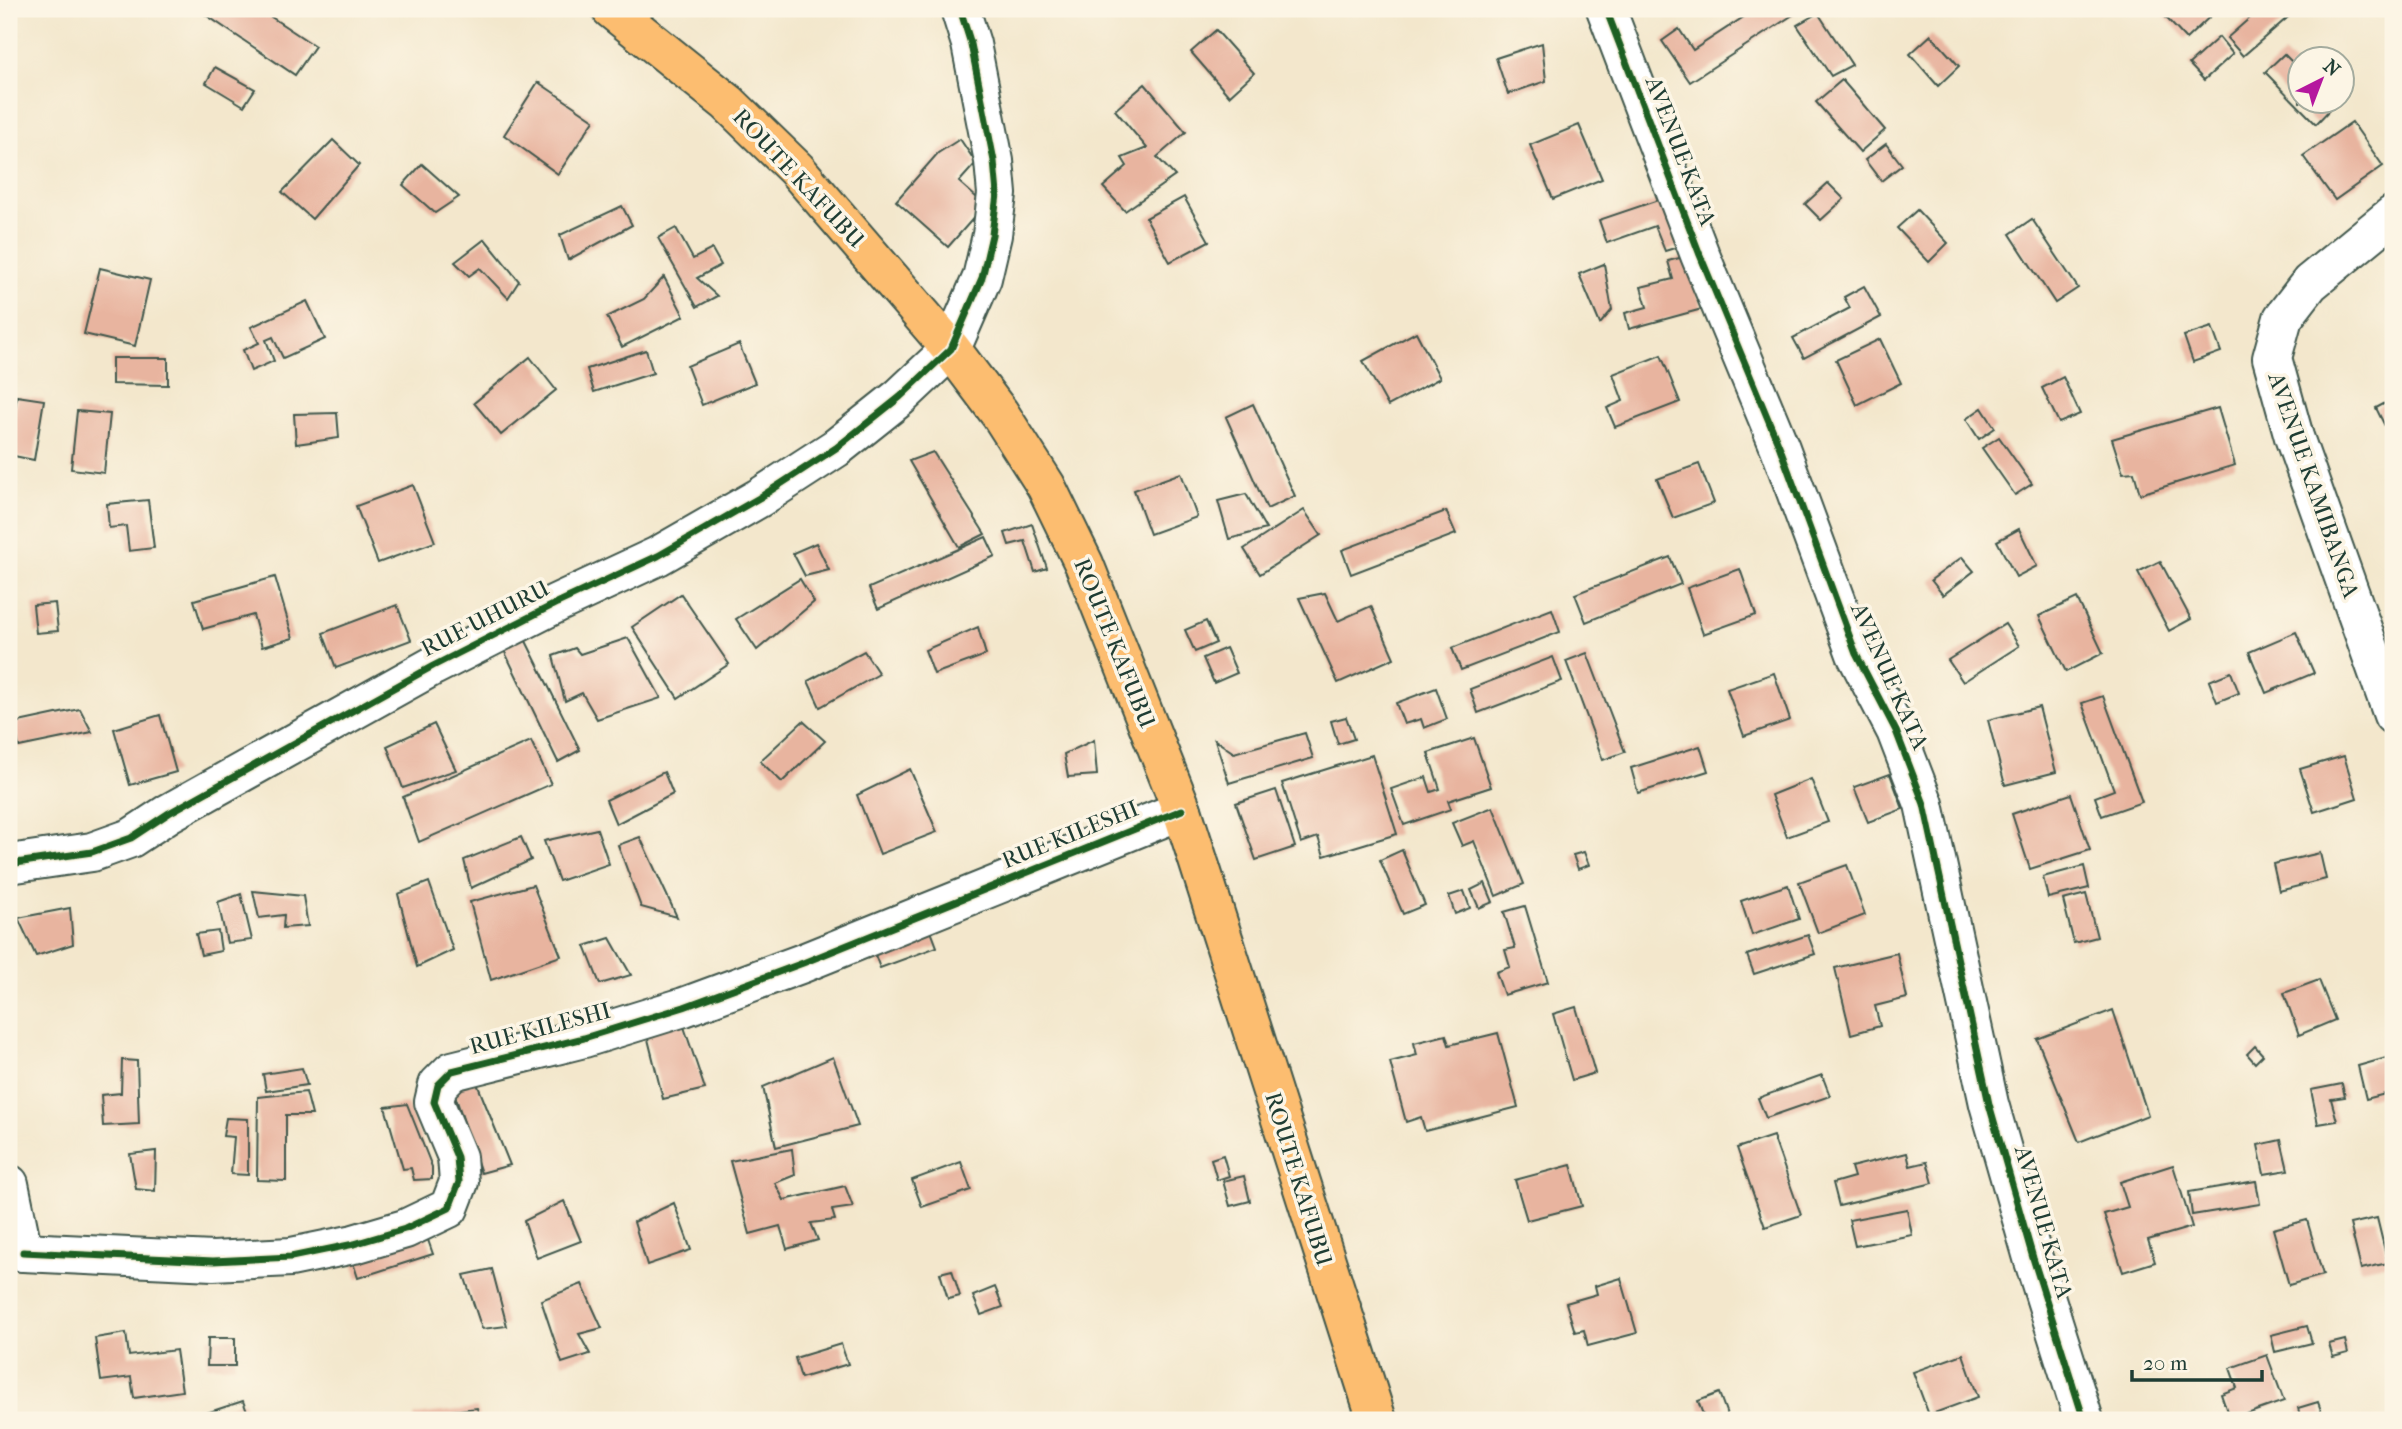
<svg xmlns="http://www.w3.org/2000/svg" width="2402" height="1429" viewBox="0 0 2402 1429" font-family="'IM FELL French Canon',serif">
  <rect width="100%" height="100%" fill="#fcf5e5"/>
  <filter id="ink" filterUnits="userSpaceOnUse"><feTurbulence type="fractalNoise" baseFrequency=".0143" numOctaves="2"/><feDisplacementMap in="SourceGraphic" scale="14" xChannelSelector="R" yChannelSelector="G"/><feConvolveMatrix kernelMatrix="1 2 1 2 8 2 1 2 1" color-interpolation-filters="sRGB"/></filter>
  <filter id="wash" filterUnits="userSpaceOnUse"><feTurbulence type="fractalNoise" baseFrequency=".00686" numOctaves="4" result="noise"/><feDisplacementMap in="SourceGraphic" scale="28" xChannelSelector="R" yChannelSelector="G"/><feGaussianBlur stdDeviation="1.57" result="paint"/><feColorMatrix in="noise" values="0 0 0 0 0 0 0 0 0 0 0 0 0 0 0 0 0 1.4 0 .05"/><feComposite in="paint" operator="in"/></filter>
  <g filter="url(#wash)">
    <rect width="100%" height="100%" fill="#f3e7cc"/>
    <g id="blocks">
      <g fill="#e8b49f">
        <path d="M211 9H259L315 46 295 75 206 15Z"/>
        <path d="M1756 9H1802L1690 82 1662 41 1679 29 1693 50Z"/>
        <path d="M2158 9H2214L2216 11 2186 39Z"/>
        <path d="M2260 9H2292L2294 12 2243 56 2227 38Z"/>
        <path d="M1818 13 1852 65 1831 76 1797 25Z"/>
        <path d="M1216 30 1254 73 1229 96 1191 52Z"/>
        <path d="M1931 35 1959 66 1938 86 1910 54Z"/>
        <path d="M2219 37 2233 54 2204 80 2189 64Z"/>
        <path d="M1542 43 1546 81 1508 94 1496 58Z"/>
        <path d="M2284 54 2300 70V102H2332L2335 104 2316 124 2265 72Z"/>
        <path d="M215 67 255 89 244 106 206 83Z"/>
        <path d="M1842 80 1885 130 1860 152 1816 102Z"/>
        <path d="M538 82 594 120 558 174 504 135Z"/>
        <path d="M1145 84 1186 132 1157 157 1175 176 1125 211 1103 187 1127 166 1122 158 1147 148 1115 110Z"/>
        <path d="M2352 122 2383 166 2335 200 2303 156Z"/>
        <path d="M1579 125 1602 179 1553 199 1530 145Z"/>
        <path d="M960 139 976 163 959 182 985 205 948 247 896 201 938 153Z"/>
        <path d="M333 140 359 165 312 219 282 192Z"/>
        <path d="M1886 144 1902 165 1881 181 1865 160Z"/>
        <path d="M422 164 459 197 435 213 403 185Z"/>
        <path d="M1828 183 1844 199 1821 220 1805 204Z"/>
        <path d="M1184 197 1209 241 1170 262 1146 218Z"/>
        <path d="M1667 197 1684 245 1665 251 1655 226 1607 243 1599 220Z"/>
        <path d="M622 206 632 225 568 260 560 235Z"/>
        <path d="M1917 210 1948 243 1929 262 1897 228Z"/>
        <path d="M2032 219 2078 288 2055 303 2010 234Z"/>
        <path d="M676 228 693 259 712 249 721 265 697 278 717 296 697 307 658 238Z"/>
        <path d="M485 239 519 281 508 298 480 268 469 276 455 262Z"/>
        <path d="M1687 256 1702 309 1629 329 1625 313 1647 307 1641 287 1673 279 1668 261Z"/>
        <path d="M1604 264 1612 310 1600 324 1579 274Z"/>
        <path d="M100 268 150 280 135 346 84 334Z"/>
        <path d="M664 277 684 316 622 347 607 317 644 299Z"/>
        <path d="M1864 286 1881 317 1804 358 1793 338 1850 308 1844 297Z"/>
        <path d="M307 301 325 339 283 358 273 337 266 340 274 361 251 371 243 350 259 343 251 327Z"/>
        <path d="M2212 327 2221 352 2193 362 2184 336Z"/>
        <path d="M1416 332 1440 378 1388 406 1363 361Z"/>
        <path d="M1880 339 1901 383 1857 405 1836 360Z"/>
        <path d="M739 344 755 383 702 405 687 366Z"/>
        <path d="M646 350 653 373 594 392 587 369Z"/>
        <path d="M1661 355 1680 402 1615 427 1607 408 1623 401 1613 374Z"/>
        <path d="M530 357 556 390 501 435 474 403Z"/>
        <path d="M112 358H168V385L112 384Z"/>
        <path d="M2063 377 2080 414 2059 423 2042 388Z"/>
        <path d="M17 396 44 400 34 460 9 455V443Z"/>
        <path d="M2393 399V442L2376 408Z"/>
        <path d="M1253 404 1295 496 1267 509 1226 417Z"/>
        <path d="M1982 408 1995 428 1979 439 1966 419Z"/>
        <path d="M2218 408 2235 465 2140 494 2134 472 2123 473 2112 439Z"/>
        <path d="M77 411 110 414 104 473 71 469Z"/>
        <path d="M337 413 339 438 296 444 294 414Z"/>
        <path d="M1999 437 2032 484 2015 495 1982 448Z"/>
        <path d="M933 452 985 534 959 547 909 461Z"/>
        <path d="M1699 464 1714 503 1673 518 1657 479Z"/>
        <path d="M1181 473 1197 517 1150 534 1134 490Z"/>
        <path d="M413 485 435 542 378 563 356 506Z"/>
        <path d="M1246 494 1266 529 1229 539 1218 501Z"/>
        <path d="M148 500 154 548 129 551 126 526 109 528 107 504Z"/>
        <path d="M1304 510 1321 535 1260 574 1244 549Z"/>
        <path d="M1446 511 1456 534 1351 574 1342 550Z"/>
        <path d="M1032 524 1047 568 1035 572 1025 541 1009 545 1005 533Z"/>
        <path d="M2019 529 2037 566 2016 577 1997 541Z"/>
        <path d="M986 537 995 556 878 609 869 588Z"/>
        <path d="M816 543 829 570 805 576 793 553Z"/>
        <path d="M1670 557 1681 584 1586 622 1575 594Z"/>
        <path d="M1962 557 1974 571 1943 595 1931 580Z"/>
        <path d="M2160 561 2191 619 2169 631 2138 572Z"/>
        <path d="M1740 569 1756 615 1703 634 1687 588Z"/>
        <path d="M275 577 293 638 262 647 253 615 203 629 194 600Z"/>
        <path d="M800 579 814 602 757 650 736 619Z"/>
        <path d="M1325 593 1338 621 1371 606 1394 658 1338 683 1299 598Z"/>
        <path d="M681 594 729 664 678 698 632 627Z"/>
        <path d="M2077 598 2103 653 2066 672 2039 616Z"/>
        <path d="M55 603 58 631 36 633 33 605Z"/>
        <path d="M397 605 411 640 336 668 323 633Z"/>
        <path d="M1552 609 1560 632 1461 670 1452 648Z"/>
        <path d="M1206 621 1216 643 1195 652 1185 630Z"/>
        <path d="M2005 624 2019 646 1963 682 1948 660Z"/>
        <path d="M978 627 986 655 934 674 925 650Z"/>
        <path d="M2296 632 2314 673 2266 693 2249 652Z"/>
        <path d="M523 635 580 750 558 762 501 644Z"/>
        <path d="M628 638 661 698 597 719 582 693 565 701 553 656 575 648 580 654Z"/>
        <path d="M1226 648 1237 673 1214 683 1203 658Z"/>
        <path d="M864 651 879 674 820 707 808 681Z"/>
        <path d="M1587 653 1625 752 1603 760 1566 661Z"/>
        <path d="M1553 657 1562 681 1478 713 1470 689Z"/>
        <path d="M2231 672 2239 693 2217 702 2209 681Z"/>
        <path d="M1774 673 1790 720 1744 736 1727 689Z"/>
        <path d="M1436 688 1447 719 1424 728 1421 719 1404 724 1396 703Z"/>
        <path d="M2103 696 2142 802 2102 816 2095 797 2114 790 2082 703Z"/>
        <path d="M2039 707 2056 772 2005 785 1988 720Z"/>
        <path d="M80 709 92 732 19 747 14 723Z"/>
        <path d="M160 715 176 772 130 785 114 729Z"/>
        <path d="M1346 717 1354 739 1338 744 1331 721Z"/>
        <path d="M803 721 825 741 782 782 760 761Z"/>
        <path d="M434 724 456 770 403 788 387 746Z"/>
        <path d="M1305 733 1313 758 1229 783 1215 740 1234 753Z"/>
        <path d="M1474 738 1491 787 1448 801 1451 809 1404 825 1391 789 1426 777 1431 792 1440 789 1428 753Z"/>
        <path d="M1094 740 1097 775 1068 777 1064 754Z"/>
        <path d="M531 741 551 784 419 842 403 797Z"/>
        <path d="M1700 746 1708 771 1638 793 1631 768Z"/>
        <path d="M1372 755 1397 834 1324 856 1318 837 1301 843 1282 783Z"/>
        <path d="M2344 756 2357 798 2314 812 2300 769Z"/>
        <path d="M910 769 937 832 880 854 857 795Z"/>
        <path d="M664 772 673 794 616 824 606 800Z"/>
        <path d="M1890 774 1903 809 1868 822 1854 787Z"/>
        <path d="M1811 779 1828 822 1787 837 1771 795Z"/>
        <path d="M1276 790 1295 847 1256 860 1236 803Z"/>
        <path d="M2071 794 2090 850 2030 869 2012 814Z"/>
        <path d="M1493 807 1524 884 1496 896 1474 841 1462 846 1452 823Z"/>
        <path d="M597 829 609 864 559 881 544 841Z"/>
        <path d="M521 837 531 860 471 888 464 860Z"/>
        <path d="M640 837 677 917 641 907 618 845Z"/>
        <path d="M1402 850 1425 905 1403 914 1380 860Z"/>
        <path d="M1584 852 1589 865 1578 869 1573 855Z"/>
        <path d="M2320 853 2326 879 2279 891 2273 864Z"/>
        <path d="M1847 865 1865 915 1818 933 1799 882Z"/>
        <path d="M2084 866 2089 888 2048 898 2043 877Z"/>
        <path d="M429 882 453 950 417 967 398 894Z"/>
        <path d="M1485 883 1493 902 1479 908 1471 890Z"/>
        <path d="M533 885 561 956 491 980 470 902Z"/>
        <path d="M1788 885 1799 919 1752 935 1741 901Z"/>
        <path d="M253 891 303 896 308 926 283 928 284 915 259 918Z"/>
        <path d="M1464 891 1470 908 1455 914 1449 896Z"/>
        <path d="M241 894 252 940 227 943 218 902Z"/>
        <path d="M2086 894 2097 937 2074 943 2063 900Z"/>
        <path d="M1525 906 1548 982 1504 995 1496 972 1510 967 1505 950 1515 948 1504 912Z"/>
        <path d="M70 908 73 944 36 956 18 918Z"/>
        <path d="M926 918 937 947 880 968 869 939Z"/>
        <path d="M218 931 221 951 201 955 196 934Z"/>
        <path d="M1808 935 1815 954 1754 974 1747 955Z"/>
        <path d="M610 938 631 975 600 984 585 946Z"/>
        <path d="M1897 953 1907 998 1875 1006 1880 1026 1851 1034 1835 968Z"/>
        <path d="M2319 980 2335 1020 2299 1035 2284 993Z"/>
        <path d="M1576 1007 1595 1073 1572 1080 1553 1014Z"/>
        <path d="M2113 1010 2148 1115 2079 1142 2037 1039Z"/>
        <path d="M680 1015 705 1089 663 1099 644 1023Z"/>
        <path d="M1498 1033 1518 1107 1425 1131 1421 1117 1406 1122 1390 1062 1417 1055 1414 1043 1446 1035 1449 1045Z"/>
        <path d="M2255 1046 2263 1055 2255 1063 2247 1054Z"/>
        <path d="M2393 1056V1092L2366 1099 2358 1066Z"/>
        <path d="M833 1057 858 1126 776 1147 763 1087Z"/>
        <path d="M122 1060 137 1061 139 1124 103 1126 101 1095 121 1093Z"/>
        <path d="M302 1068 307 1085 266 1091 263 1074Z"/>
        <path d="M1822 1075 1830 1096 1766 1118 1758 1098Z"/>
        <path d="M476 1081 510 1165 481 1173 453 1089Z"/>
        <path d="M2342 1084 2345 1097 2331 1099 2337 1121 2318 1124 2311 1090Z"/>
        <path d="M306 1092 312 1115H286V1181L257 1180 258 1097Z"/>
        <path d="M407 1104 432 1167V1179L414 1180 411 1168 403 1169 385 1107Z"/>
        <path d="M226 1118 248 1119V1175L231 1174 234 1137 223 1136Z"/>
        <path d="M1773 1136 1801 1215 1765 1227 1737 1148Z"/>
        <path d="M2281 1140 2288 1170 2264 1174 2258 1145Z"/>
        <path d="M792 1149 795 1175 775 1183 784 1200 845 1186 853 1207 832 1210 835 1220 811 1223 818 1240 787 1249 780 1226 750 1234 730 1161Z"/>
        <path d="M156 1151 155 1191 136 1189 130 1154Z"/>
        <path d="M1907 1153 1910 1166 1927 1162 1933 1183 1839 1206 1833 1183 1854 1177 1851 1167Z"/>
        <path d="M1223 1155 1229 1176 1217 1180 1211 1159Z"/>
        <path d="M961 1162 971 1190 922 1207 912 1180Z"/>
        <path d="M1571 1165 1582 1206 1527 1220 1515 1180Z"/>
        <path d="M2173 1165 2192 1227 2148 1240 2155 1262 2123 1272 2104 1214 2128 1207 2120 1182Z"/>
        <path d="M1244 1176 1250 1201 1230 1206 1223 1181Z"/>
        <path d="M2256 1181 2260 1204 2192 1215 2189 1192Z"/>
        <path d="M564 1201 581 1241 537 1258 524 1221Z"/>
        <path d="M674 1203 691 1250 647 1265 634 1222Z"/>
        <path d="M1907 1209 1912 1235 1855 1246 1849 1220Z"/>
        <path d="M2377 1218 2388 1263 2361 1269 2350 1224Z"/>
        <path d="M2307 1220 2323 1275 2289 1285 2273 1229Z"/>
        <path d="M423 1226 433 1254 358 1278 349 1250Z"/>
        <path d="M492 1269 507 1326 482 1329 464 1275Z"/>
        <path d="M952 1270 960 1296 948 1299 940 1273Z"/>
        <path d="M1621 1278 1637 1333 1588 1346 1584 1330 1575 1332 1566 1303 1597 1294 1595 1286Z"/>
        <path d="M582 1284 602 1328 579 1334 590 1354 562 1363 541 1300Z"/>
        <path d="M995 1287 1003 1307 981 1315 973 1296Z"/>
        <path d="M2307 1326 2312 1343 2275 1352 2271 1335Z"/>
        <path d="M126 1333 129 1356 176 1350 182 1391 134 1398 131 1377 101 1381 95 1338Z"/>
        <path d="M208 1338H235V1366H207Z"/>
        <path d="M2345 1340 2348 1353 2333 1357 2329 1344Z"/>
        <path d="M841 1344 848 1364 801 1378 795 1358Z"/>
        <path d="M1963 1354 1978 1397 1929 1415 1913 1372Z"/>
        <path d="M2267 1355 2284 1401 2230 1420 2221 1394 2237 1388 2230 1368Z"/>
        <path d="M1719 1393 1729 1420H1705L1698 1401Z"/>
        <path d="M243 1401 250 1420H185Z"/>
        <path d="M2318 1402 2324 1419 2301 1420 2298 1408Z"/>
        <path d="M477 1408 481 1420H414L415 1415Z"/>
      </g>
    </g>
  </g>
  <g filter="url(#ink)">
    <use href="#blocks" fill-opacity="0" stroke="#3f564b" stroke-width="2"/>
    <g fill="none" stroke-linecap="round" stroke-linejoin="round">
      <defs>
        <g id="minor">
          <path d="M1606 9 1700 255 1780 448 1856 654 1896 731 1924 804 1989 1104 2033 1258 2084 1420"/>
          <path d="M2393 215 2310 283 2283 318 2272 358 2294 437 2393 715"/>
          <path d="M9 864 92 852 131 838 169 813 433 666 557 603 658 556 759 498 836 448 900 397 951 349 982 278 992 235 997 194 994 161 971 44 960 9"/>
          <path d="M9 1184 23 1252"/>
          <path d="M23 1252 213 1261 291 1257 354 1244 405 1229 449 1208 459 1182 457 1157 434 1102 438 1085 452 1071 584 1038 684 1007 803 963 1182 810"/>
        </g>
        <path id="major" d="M611 9 728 103 796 169 951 349 1000 414 1046 486 1084 564 1182 810 1377 1420"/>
      </defs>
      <use href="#minor" stroke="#3f564b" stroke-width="42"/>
      <use href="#major" stroke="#3f564b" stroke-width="42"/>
      <use href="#minor" stroke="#fff" stroke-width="38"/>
      <use href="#major" stroke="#fcbd6f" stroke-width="38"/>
      <defs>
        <g id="cycleway">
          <path d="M1606 9 1700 255 1780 448 1856 654 1896 731 1924 804 1989 1104 2033 1258 2084 1420"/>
          <path d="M9 864 92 852 131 838 169 813 433 666 557 603 658 556 759 498 836 448 900 397 951 349 982 278 992 235 997 194 994 161 971 44 960 9"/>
          <path d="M23 1252 213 1261 291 1257 354 1244 405 1229 449 1208 459 1182 457 1157 434 1102 438 1085 452 1071 584 1038 684 1007 803 963 1182 810"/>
        </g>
      </defs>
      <use href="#cycleway" stroke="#fcf5e5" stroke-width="11"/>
      <use href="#cycleway" stroke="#1b5e20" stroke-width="7"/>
    </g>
  </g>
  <g text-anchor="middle" stroke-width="7" stroke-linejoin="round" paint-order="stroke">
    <g font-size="23" fill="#1f3d34" stroke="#fcf5e5">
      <text transform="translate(1681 151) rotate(69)" y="8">AVENUE KATA</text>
      <text transform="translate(799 178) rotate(47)" y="8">ROUTE KAFUBU</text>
      <text transform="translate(2314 485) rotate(71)" y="8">AVENUE KAMIBANGA</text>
      <text transform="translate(485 618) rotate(-27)" y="8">RUE UHURU</text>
      <text transform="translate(1115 643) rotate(68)" y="8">ROUTE KAFUBU</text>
      <text transform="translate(1890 676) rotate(66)" y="8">AVENUE KATA</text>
      <text transform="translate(1070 834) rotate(-22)" y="8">RUE KILESHI</text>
      <text transform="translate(540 1028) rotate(-15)" y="8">RUE KILESHI</text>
      <text transform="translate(1299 1179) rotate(73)" y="8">ROUTE KAFUBU</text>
      <text transform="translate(2044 1222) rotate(74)" y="8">AVENUE KATA</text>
    </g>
  </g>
  <rect width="2402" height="1429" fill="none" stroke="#fcf5e5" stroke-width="35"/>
  <g transform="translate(2321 80) rotate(42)"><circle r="33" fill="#fcf5e5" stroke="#a4ab9e" stroke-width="2"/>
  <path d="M0-5L12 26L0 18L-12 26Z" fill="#b5179e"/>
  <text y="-10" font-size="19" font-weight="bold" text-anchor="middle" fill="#1f3d34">N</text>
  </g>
  <path d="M2132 1370v10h130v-10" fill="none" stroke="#1f3d34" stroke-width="3.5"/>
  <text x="2143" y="1370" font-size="21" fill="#1f3d34" stroke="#fcf5e5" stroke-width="5" paint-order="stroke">20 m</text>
</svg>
